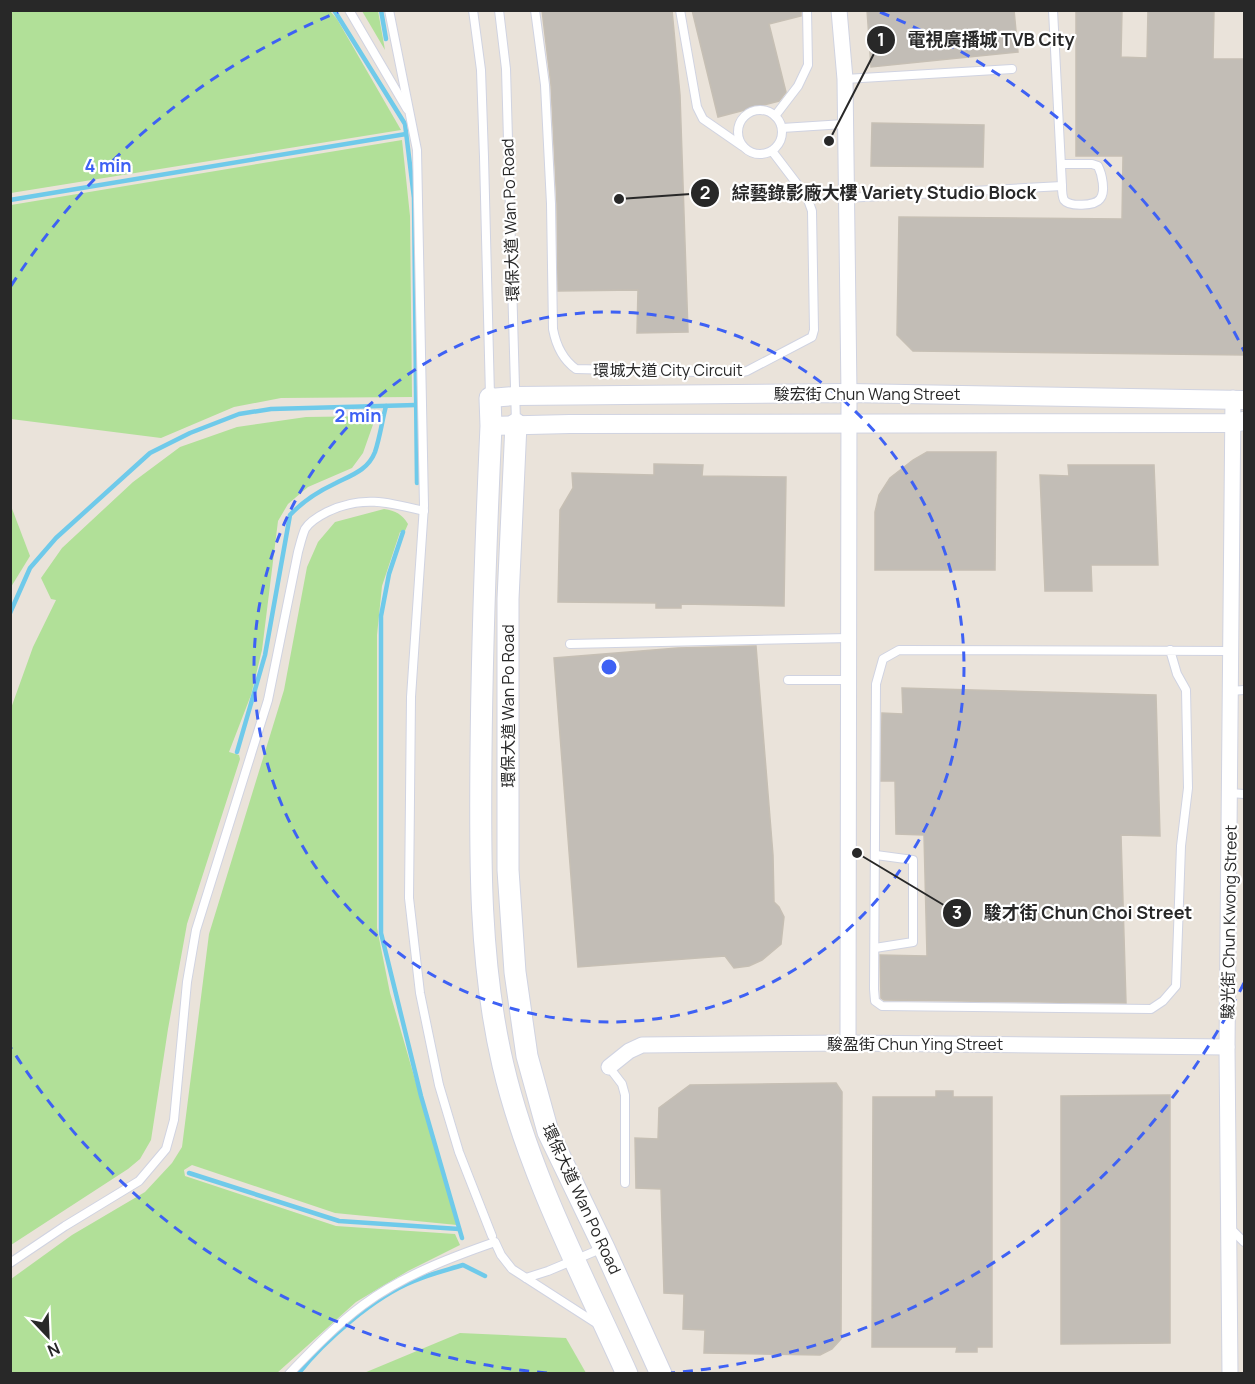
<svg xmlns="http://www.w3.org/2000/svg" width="1255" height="1384" viewBox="0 0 1255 1384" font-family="Manrope,'Noto Sans TC',sans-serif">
  <rect width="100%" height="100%" fill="#eae3da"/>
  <g fill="#b1e098">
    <path d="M11 10 330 11 337 19 401 130 11 193Z"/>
    <path d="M362 11H378L385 50Z"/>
    <path d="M402 140 410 216 412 397 281 398 234 407 161 438 11 419V205Z"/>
    <path d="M376 416 363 453 352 468 308 487 288 504 278 521 262 650 251 695 229 752 239 755 240 759 187 924 168 1029 151 1140 140 1159 128 1169 11 1245 10 711 33 647 56 600 51 599 41 578 62 548 133 482 180 447 237 427 306 417Z"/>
    <path d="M11 506 30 556 11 587H10Z"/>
    <path d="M384 509C396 511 402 514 408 524L405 531 400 532 382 586 377 635V928L390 993 457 1225 335 1213 192 1165 184 1170 185 1176 336 1226 455 1234 460 1245 408 1271 356 1302 277 1373H11V1279L72 1235 145 1192 172 1163 182 1147 209 934 284 690 307 567 318 542 335 522Z"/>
    <path d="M460 1333 566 1338 586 1373H364Z"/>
  </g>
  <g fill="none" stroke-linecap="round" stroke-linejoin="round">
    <g stroke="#6fcaea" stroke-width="4.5">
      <path d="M334 10 405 124 414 198 417 483"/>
      <path d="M381 10 386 39"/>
      <path d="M10 200 406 134"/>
      <path d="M403 532 389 574 381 616V933L421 1096 462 1238"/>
      <path d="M10 613 30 568 56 538 150 453 190 433 239 414 271 409 416 405"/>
      <path d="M237 752 265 655 290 515C303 501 319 491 336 483 352 475 368 470 375 452 380 437 382 421 386 406"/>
      <path d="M189 1173 339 1221 459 1229"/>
      <path d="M298 1374C325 1340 374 1297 414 1281 430 1274 447 1270 463 1265L485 1276"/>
    </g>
  </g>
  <g fill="#c2bdb6" stroke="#c6bfb4" stroke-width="1.5">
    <path d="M542 10H672L680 95 688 332 637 333 638 290 558 291 557 204 551 85Z"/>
    <path d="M692 10H801V16L769 24 786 92 779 101 718 117Z"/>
    <path d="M867 10H1014L1018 52 871 67Z"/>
    <path d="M1076 10H1122L1121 57 1147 58 1148 10H1214L1213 59H1245V355L913 351 897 335 899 217 1122 219 1123 156H1076Z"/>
    <path d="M872 123 984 125 983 167 871 166Z"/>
    <path d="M927 452H996L995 570H875V512L879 495 890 478 913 460Z"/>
    <path d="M654 464 703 465 702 476 786 477 784 606 681 604V608H656V603L558 602 560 510 573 488 572 473 654 475Z"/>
    <path d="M1068 465H1154L1158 565H1091L1092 591H1045L1040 475 1069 476Z"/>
    <path d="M756 646 773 855 774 902 779 907 784 917 781 944 762 960 749 966 734 968 725 956 578 967 554 658 678 648Z"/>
    <path d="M902 688 1156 695 1160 836 1121 835 1126 1003 884 1000 881 998 880 955 927 956 924 835 896 834 895 781H881L882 713 903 714Z"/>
    <path d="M836 1083 842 1092 841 1339 832 1349 820 1355 704 1353 705 1330 683 1329 684 1294 664 1293 661 1189 636 1188 635 1138 658 1139 659 1108 690 1085Z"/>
    <path d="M936 1091H953V1097H992V1347H977V1352H956L957 1347H872L873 1097H936Z"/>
    <path d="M1170 1095V1343L1061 1344V1096Z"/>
  </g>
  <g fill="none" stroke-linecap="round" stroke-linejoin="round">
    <defs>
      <g id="service">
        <path d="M349 10 407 109"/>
        <path d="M389 10 417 150 424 506 411 697 409 898 420 993 439 1085 459 1152 492 1236"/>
        <path d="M473 10 481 70 484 157 490 396"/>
        <path d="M499 10 506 69 516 423"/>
        <path d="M535 10 545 85 551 204 553 329C556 345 562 359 576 369L738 373 747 371 812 337 814 330 812 211 807 197 772 151"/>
        <path d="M680 10 697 107 703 119 742 146"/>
        <path d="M1053 10 1062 186C1062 190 1062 196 1064 200 1069 207 1095 206 1100 199 1106 192 1102 174 1098 166L1092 164H1061"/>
        <path d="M845 79 1012 69"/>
        <circle cx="760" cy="132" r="22"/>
        <path d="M775 116 798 86 808 65 807 10"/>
        <path d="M782 128 844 124"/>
        <path d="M846 198 1062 186"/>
        <path d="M570 644 849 638"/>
        <path d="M1170 650 1177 674 1186 690 1188 788 1181 846 1176 986 1163 1001 1151 1009 882 1006 875 1001 874 989 876 684 883 659 899 650 1230 651"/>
        <path d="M788 680H849"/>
        <path d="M1230 691 1244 690"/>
        <path d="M1230 793 1244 794"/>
        <path d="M875 948 913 942V860L876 855"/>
        <path d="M609 1067 622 1084 625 1095V1183"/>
        <path d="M1230 1228 1244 1242"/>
        <path d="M10 1263 65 1226 139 1181 166 1149 174 1120 187 982 196 930 268 700 298 552C300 545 302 536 305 529 310 521 319 516 327 512 361 495 388 502 424 511"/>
        <path d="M526 1278 548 1271 603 1248"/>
        <path d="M289 1374C312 1350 336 1325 363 1305 402 1276 449 1258 495 1242L501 1255 512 1269 599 1325"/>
      </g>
      <g id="minor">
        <path d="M839 10 845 79 849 393 848 1043"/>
        <path d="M609 1067 629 1051 642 1045 848 1043 1227 1047"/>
        <path d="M1230 1374 1227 1047 1233 398"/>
      </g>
      <g id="tertiary">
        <path d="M490 398 515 396 849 393 1244 400"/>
        <path d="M491 426 570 424 1232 423 1244 421"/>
      </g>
      <g id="secondary">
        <path d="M490 398 491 426C486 535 482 644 481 754 480 858 479 963 503 1065 528 1172 582 1274 627 1374"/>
        <path d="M516 424 508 599V870L515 972 527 1056 548 1132 604 1248 661 1374"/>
      </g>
    </defs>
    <use href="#service" stroke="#d0d3e1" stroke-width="10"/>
    <use href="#minor" stroke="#d0d3e1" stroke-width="17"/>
    <use href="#tertiary" stroke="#d0d3e1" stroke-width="20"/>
    <use href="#secondary" stroke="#d0d3e1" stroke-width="23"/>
    <use href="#service" stroke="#fff" stroke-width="8"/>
    <use href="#minor" stroke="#fff" stroke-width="15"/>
    <use href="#tertiary" stroke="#fff" stroke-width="18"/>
    <use href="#secondary" stroke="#fff" stroke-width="21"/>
  </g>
  <g fill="none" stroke="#3e61f4" stroke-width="3" stroke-dasharray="10 8">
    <circle cx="609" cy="667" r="355"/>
    <path d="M1244 983A709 709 0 0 1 671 1373M547 1373A709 709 0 0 1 11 1048M11 286A709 709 0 0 1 338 12M880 12A709 709 0 0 1 1244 351"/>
  </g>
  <g text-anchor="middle" stroke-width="4.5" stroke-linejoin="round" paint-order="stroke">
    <g font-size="16" fill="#282828" stroke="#fff">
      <text transform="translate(510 220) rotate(-92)" y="6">環保大道 Wan Po Road</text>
      <text x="668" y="376">環城大道 City Circuit</text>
      <text x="867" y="400">駿宏街 Chun Wang Street</text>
      <text transform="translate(508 706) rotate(-90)" y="6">環保大道 Wan Po Road</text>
      <text transform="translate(1229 922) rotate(-89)" y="6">駿光街 Chun Kwong Street</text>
      <text x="915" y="1050">駿盈街 Chun Ying Street</text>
      <text transform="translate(582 1199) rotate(65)" y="6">環保大道 Wan Po Road</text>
    </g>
  </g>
  <circle cx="609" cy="667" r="9" fill="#3e61f4" stroke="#fff" stroke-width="3"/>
  <g font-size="18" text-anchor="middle" font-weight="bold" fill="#3e61f4" stroke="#fff" stroke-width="4.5" stroke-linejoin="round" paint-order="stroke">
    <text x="108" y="172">4 min</text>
    <text x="358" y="422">2 min</text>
  </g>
  <path fill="none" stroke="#282828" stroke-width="2" d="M829 141L881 40M619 199L705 193M857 853L957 913"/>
  <g fill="#282828" stroke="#fff" stroke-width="2">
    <circle cx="829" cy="141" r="6"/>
    <circle cx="619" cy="199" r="6"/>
    <circle cx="857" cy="853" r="6"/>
    <circle cx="881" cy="40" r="15"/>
    <circle cx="705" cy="193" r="15"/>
    <circle cx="957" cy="913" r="15"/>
  </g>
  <g font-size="18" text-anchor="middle" font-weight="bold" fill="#fff">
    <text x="881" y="46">1</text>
    <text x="705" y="199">2</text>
    <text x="957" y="919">3</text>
  </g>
  <g font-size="18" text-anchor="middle" font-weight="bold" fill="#282828" stroke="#fff" stroke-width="4.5" stroke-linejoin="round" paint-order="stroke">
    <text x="991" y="46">電視廣播城 TVB City</text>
    <text x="884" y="199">綜藝錄影廠大樓 Variety Studio Block</text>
    <text x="1088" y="919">駿才街 Chun Choi Street</text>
  </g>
  <rect width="1255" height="1384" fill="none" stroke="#282828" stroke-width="24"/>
  <g transform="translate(48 1336) rotate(157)" stroke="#ffffff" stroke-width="4.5" paint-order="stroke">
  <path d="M0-4.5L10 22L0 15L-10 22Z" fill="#282828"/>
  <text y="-9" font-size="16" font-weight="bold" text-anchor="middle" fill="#282828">N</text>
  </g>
</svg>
